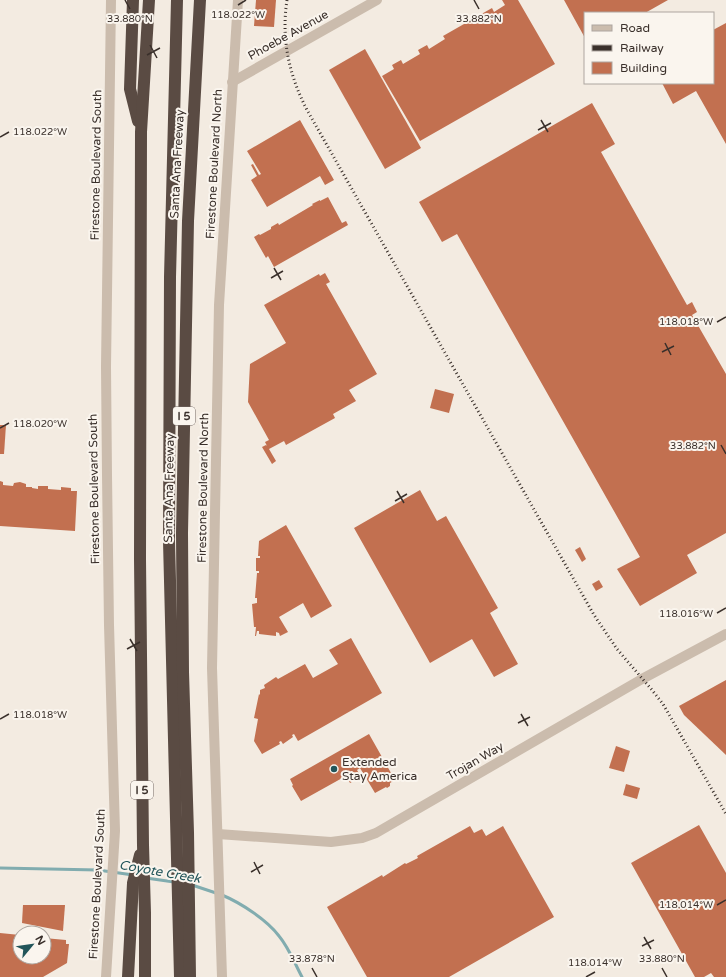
<svg xmlns="http://www.w3.org/2000/svg" width="726" height="977" viewBox="0 0 726 977" font-family="'Varela Round',sans-serif">
  <rect width="100%" height="100%" fill="#f3ebe1"/>
  <g fill="none" stroke-linecap="round" stroke-linejoin="round">
    <g stroke="#81acaf" stroke-width="3">
      <path d="M0 868 98 870 133 875"/>
      <path d="M146 878 174 882"/>
      <path d="M192 885 216 893"/>
      <path d="M222 895C241 903 267 920 279 936 289 948 295 964 302 977"/>
    </g>
  </g>
  <g fill="#c27050">
    <path d="M256 0H276L274 27 254 26Z"/>
    <path d="M502 0H518L555 64 420 141 382 76 394 69 392 65 401 60 403 64 420 54 418 50 427 45 429 49 445 39 443 36 492 8 494 12 505 5Z"/>
    <path d="M564 0H668L645 13H585V38Z"/>
    <path d="M726 23V144L696 91 673 104 662 83H713V30Z"/>
    <path d="M365 49 421 148 385 169 329 70Z"/>
    <path d="M592 103 615 144 601 152 687 305 692 302 697 312 692 315 726 374V533L687 555 697 573 640 606 617 569 640 557 457 234 442 242 419 202Z"/>
    <path d="M300 120 334 180 325 185 320 176 267 207 251 180 257 176 251 165 253 164 259 175 261 174 247 151Z"/>
    <path d="M328 197 342 223 346 221 348 225 274 267 268 256 266 258 254 237 259 234 260 235 271 229V227L278 223 279 225 313 205 312 204 320 200V201Z"/>
    <path d="M325 273 330 282 326 284 377 374 349 390 356 401 333 414 335 418 286 445 284 441 269 449 276 461 272 464 262 447 266 445 267 446 265 442 269 440 248 402 250 364 286 343 264 305 319 274 320 276Z"/>
    <path d="M435 389 454 394 449 413 430 408Z"/>
    <path d="M0 425H6L4 454H0Z"/>
    <path d="M0 481 3 482V485L13 486 14 483 20 482 26 484V487H32V488L38 489V486H48V489L61 490V487L71 488V491H77L75 531 0 526Z"/>
    <path d="M420 490 437 521 446 516 498 608 490 613 518 664 494 677 472 639 430 663 354 528Z"/>
    <path d="M286 525 332 606 311 618 303 603 279 617 288 632 280 636 279 633 276 632V636L259 634V631H257L256 636H255L256 627H254L252 604 257 603V598H255L257 573H259V571H256V558H260V556H258L259 541Z"/>
    <path d="M580 547 586 559 582 562 575 550Z"/>
    <path d="M599 580 603 587 596 591 592 584Z"/>
    <path d="M351 638 382 693 298 741 294 734 292 735 293 737 283 744 281 741 279 742 280 744 262 754 254 741 258 719 254 718 259 694 260 695V690L265 688 264 685 276 677 278 679 305 664 313 678 338 664 329 650Z"/>
    <path d="M726 680V755L684 715 679 706Z"/>
    <path d="M369 734 395 780 390 783V786L387 788 386 787 375 793 360 768 357 770 361 777 350 783 347 777 354 773 353 772 301 801 292 786 293 785 290 779Z"/>
    <path d="M616 746 630 751 624 772 609 768Z"/>
    <path d="M626 784 640 788 637 799 623 795Z"/>
    <path d="M699 825 726 873V977H714L711 973 704 977H695L631 863Z"/>
    <path d="M470 826 474 833 482 829 486 836 503 826 554 917 449 977H367L327 907 382 875 383 877 405 863 406 864 418 858 417 856Z"/>
    <path d="M23 905H65L63 931 22 923Z"/>
    <path d="M0 933 20 935V957H44V938L66 940V944H69L67 963 43 977H0Z"/>
  </g>
  <g fill="none" stroke-linecap="round" stroke-linejoin="round">
    <g stroke="#cbbcad" stroke-width="10">
      <path d="M232 82 377 0"/>
      <path d="M218 834 331 842 362 838 376 833 642 679 726 634"/>
      <path d="M106 977 115 831 109 625 107 475 106 367 111 0"/>
      <path d="M222 977 212 668 219 305 238 0"/>
    </g>
    <g stroke="#5a4b43" stroke-width="12">
      <path d="M133 0 130 89 138 121"/>
      <path d="M177 0 170 277 169 541 180 977"/>
      <path d="M128 977 133 883 140 855"/>
      <path d="M145 977V913L143 845 140 559 141 132 149 0"/>
      <path d="M190 977 188 832 183 672 182 533 188 221 200 0"/>
    </g>
    <path stroke="#3a302b" stroke-width="3" stroke-dasharray="1 3" stroke-linecap="butt" d="M287 0C281 39 289 75 307 110L594 615 617 649 652 690 663 704 726 814"/>
  </g>
  <path fill="none" stroke="#3a302b" stroke-width="1.5" d="M125 0 130 9M474 0 479 9M238 5 246 0M150 45 157 58M147 55 160 48M541 120 548 132M538 130 551 123M0 137 9 132M274 268 281 280M271 278 283 271M717 322 726 317M665 343 671 355M662 352 674 346M0 428 9 423M721 445 726 454M397 491 404 503M395 501 407 494M717 613 726 608M130 639 137 651M127 649 140 642M521 714 528 726M0 719 9 714M518 723 530 717M254 862 260 874M251 872 263 865M717 905 726 900M644 937 651 949M642 946 654 940M312 968 317 977M662 968 667 977M586 977 595 972"/>
  <circle fill="#22555a" stroke="#faf5ee" stroke-width="1.5" cx="334" cy="769" r="4"/>
  <g text-anchor="middle" stroke-width="4" stroke-linejoin="round" paint-order="stroke">
    <g fill="#faf5ee" stroke="#746b66" stroke-width="1">
      <rect x="173" y="407" width="22" height="18" rx="3"/>
      <rect x="131" y="781" width="22" height="18" rx="3"/>
    </g>
    <g font-size="11" font-weight="bold" fill="#3a302b">
      <text x="184" y="420">I 5</text>
      <text x="142" y="794">I 5</text>
    </g>
    <g font-size="12" fill="#3a302b" stroke="#faf5ee">
      <text transform="translate(288 35) rotate(-29)" y="4">Phoebe Avenue</text>
      <text transform="translate(177 164) rotate(-87)" y="4">Santa Ana Freeway</text>
      <text transform="translate(214 164) rotate(-87)" y="4">Firestone Boulevard North</text>
      <text transform="translate(96 165) rotate(-89)" y="4">Firestone Boulevard South</text>
      <text transform="translate(169 488) rotate(-89)" y="4">Santa Ana Freeway</text>
      <text transform="translate(203 488) rotate(-89)" y="4">Firestone Boulevard North</text>
      <text transform="translate(94 489) rotate(-91)" y="4">Firestone Boulevard South</text>
      <text transform="translate(475 761) rotate(-30)" y="4">Trojan Way</text>
      <text transform="translate(97 884) rotate(-87)" y="4">Firestone Boulevard South</text>
    </g>
    <g font-size="12" fill="#3a302b" stroke="#faf5ee" text-anchor="start">
      <text x="342" y="766">Extended<tspan x="342" dy="14">Stay America</tspan></text>
    </g>
    <g font-size="13" font-style="italic" fill="#22555a" stroke="#faf5ee">
      <text transform="translate(160 871) rotate(10)" y="5">Coyote Creek</text>
    </g>
  </g>
  <g font-size="10" text-anchor="middle" fill="#3a302b" stroke="#faf5ee" stroke-width="4" stroke-linejoin="round" paint-order="stroke">
    <text x="238" y="18">118.022°W</text>
    <text x="130" y="22">33.880°N</text>
    <text x="479" y="22">33.882°N</text>
    <text x="40" y="135">118.022°W</text>
    <text x="686" y="325">118.018°W</text>
    <text x="40" y="427">118.020°W</text>
    <text x="693" y="449">33.882°N</text>
    <text x="686" y="617">118.016°W</text>
    <text x="40" y="718">118.018°W</text>
    <text x="686" y="908">118.014°W</text>
    <text x="312" y="962">33.878°N</text>
    <text x="662" y="962">33.880°N</text>
    <text x="595" y="966">118.014°W</text>
  </g>
  <rect x="584" y="12" width="130" height="72" fill="#faf5ee" stroke="#ada6a0"/>
  <rect x="592" y="25" width="20" height="6" fill="#cbbcad" stroke="#ada6a0"/>
  <text x="620" y="32" font-size="12" fill="#3a302b">Road</text>
  <rect x="592" y="45" width="20" height="6" fill="#3a302b" stroke="#ada6a0"/>
  <text x="620" y="52" font-size="12" fill="#3a302b">Railway</text>
  <rect x="592" y="62" width="20" height="12" fill="#c27050" stroke="#ada6a0"/>
  <text x="620" y="72" font-size="12" fill="#3a302b">Building</text>
  <g transform="translate(32 945) rotate(61)"><circle r="19" fill="#faf5ee" stroke="#ada6a0"/>
  <path d="M0-3L7 15L0 10L-7 15Z" fill="#22555a"/>
  <text y="-6" font-size="11" font-weight="bold" text-anchor="middle" fill="#3a302b">N</text>
  </g>
</svg>
